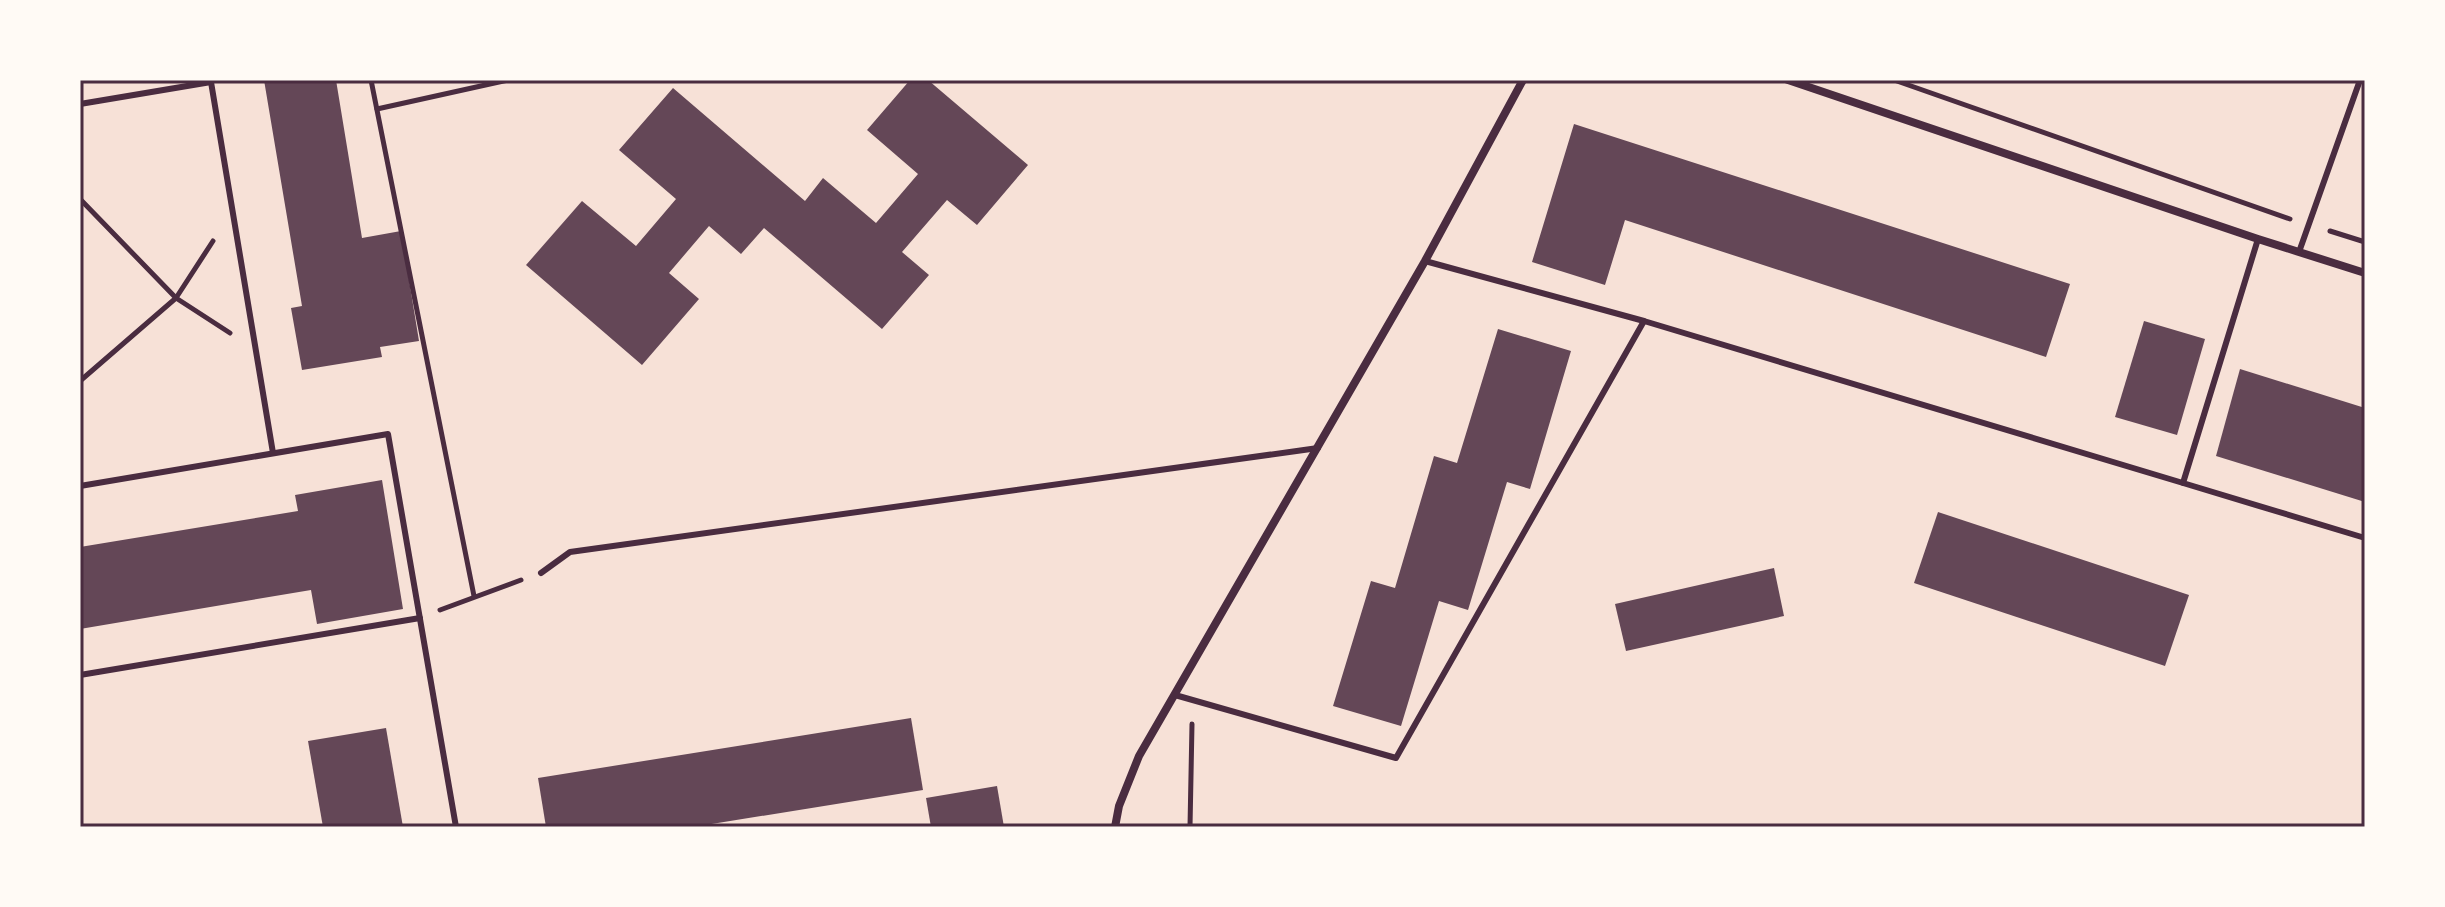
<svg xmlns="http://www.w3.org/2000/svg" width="2445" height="907" viewBox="0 0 2445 907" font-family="'Open Sans',sans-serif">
  <rect width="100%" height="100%" fill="#f7e1d7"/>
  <g fill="#644757">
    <path d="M264 80H336L362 238 401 231 419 341 380 347 382 357 302 370 291 308 302 306Z"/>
    <path d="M910 80H928L1028 165 977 225 947 200 902 252 929 275 882 329 764 228 741 254 709 226 669 273 699 299 642 365 526 265 582 201 636 246 676 199 619 150 673 88 805 201 823 178 876 223 918 174 867 130Z"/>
    <path d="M1574 124 2070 284 2046 357 1625 220 1605 285 1532 262Z"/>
    <path d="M2144 321 2205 339 2177 435 2115 417Z"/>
    <path d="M1498 329 1571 351 1530 489 1507 482 1468 610 1439 601 1401 726 1333 706 1371 581 1395 588 1434 456 1457 463Z"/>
    <path d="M2240 369 2365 408V502L2216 456Z"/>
    <path d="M382 480 403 609 317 624 311 590 80 629V547L298 511 295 495Z"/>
    <path d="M1938 512 2189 595 2165 666 1914 583Z"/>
    <path d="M1774 568 1784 616 1626 651 1615 604Z"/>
    <path d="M911 718 923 790 693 827H546L538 778Z"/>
    <path d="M386 728 403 827H323L308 741Z"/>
    <path d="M997 786 1004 827H931L926 798Z"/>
  </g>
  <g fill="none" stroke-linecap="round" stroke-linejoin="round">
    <g stroke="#4a2c40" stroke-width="5">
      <path d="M371 80 474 596"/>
      <path d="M1894 80 2290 219"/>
      <path d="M377 109 508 80"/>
      <path d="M80 199 176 298 230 333"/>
      <path d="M2330 231 2365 242"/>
      <path d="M80 381 176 298 213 241"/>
      <path d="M440 610 521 580"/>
      <path d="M1190 827 1192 724"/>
    </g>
    <g stroke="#4a2c40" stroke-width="6">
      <path d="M80 104 211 82 273 453"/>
      <path d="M2258 239 2183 483 2365 538"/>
      <path d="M2299 252 2360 80"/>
      <path d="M1644 321 2183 483"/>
      <path d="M80 486 388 434 456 827"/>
      <path d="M541 573 570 552 1318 448"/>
      <path d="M80 675 420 618"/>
      <path d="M1175 695 1396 758 1644 321 1425 261"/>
    </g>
    <g stroke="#4a2c40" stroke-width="8">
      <path d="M1788 80 2258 239 2365 273"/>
      <path d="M1115 827 1119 806 1139 756 1425 261 1523 80"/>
    </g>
  </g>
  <rect width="2445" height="907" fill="none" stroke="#fffaf5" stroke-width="164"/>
  <rect x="82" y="82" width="2281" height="743" fill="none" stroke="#4a2c40" stroke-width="3"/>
</svg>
